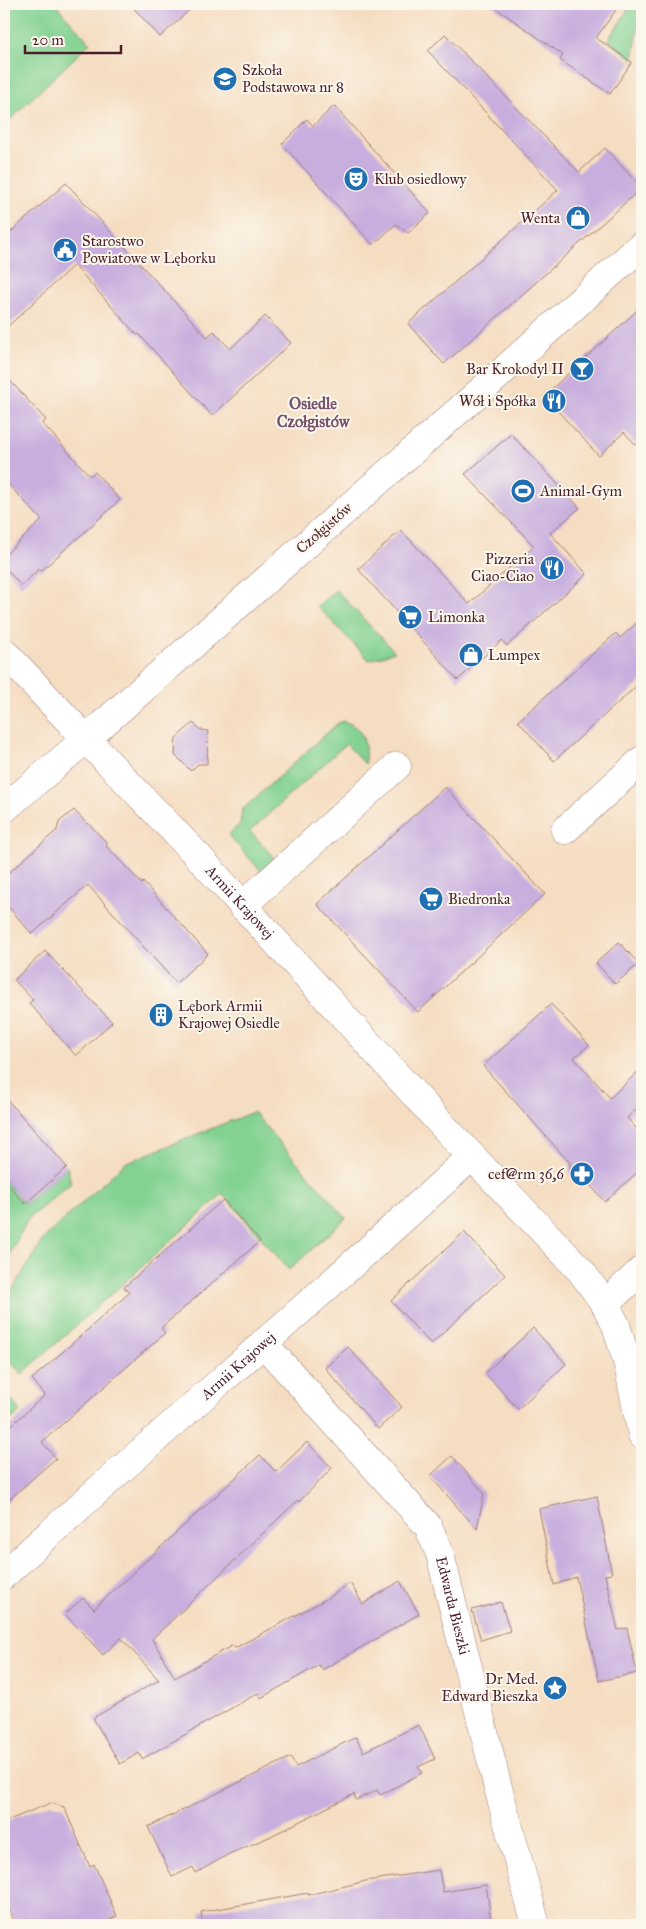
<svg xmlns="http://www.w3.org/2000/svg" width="646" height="1929" viewBox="0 0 646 1929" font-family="'IM FELL Great Primer',serif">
  <rect width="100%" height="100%" fill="#fbf7ec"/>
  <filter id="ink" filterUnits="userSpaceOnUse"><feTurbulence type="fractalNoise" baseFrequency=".02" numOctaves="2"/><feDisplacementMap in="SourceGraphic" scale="10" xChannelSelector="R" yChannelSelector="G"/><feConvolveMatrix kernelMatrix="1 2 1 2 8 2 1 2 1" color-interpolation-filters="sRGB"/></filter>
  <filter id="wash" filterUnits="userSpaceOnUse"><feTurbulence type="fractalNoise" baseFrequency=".0096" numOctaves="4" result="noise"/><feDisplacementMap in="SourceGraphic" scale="20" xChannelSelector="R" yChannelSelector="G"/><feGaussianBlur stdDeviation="1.12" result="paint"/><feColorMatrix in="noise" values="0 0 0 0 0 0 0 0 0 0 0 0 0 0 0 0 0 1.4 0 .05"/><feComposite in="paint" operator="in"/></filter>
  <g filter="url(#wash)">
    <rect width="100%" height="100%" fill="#f5ddc1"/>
    <g fill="#83d292" stroke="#66785e">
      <path d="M4 4H55L90 43 4 125Z"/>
      <path d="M632 4H642L633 59 608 40Z"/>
      <path d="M336 590 395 652 369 660 317 606Z"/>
      <path d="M343 721C365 728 365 742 366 762L365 764 346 744 250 831 275 859 261 871 228 835 240 824 242 810 337 724Z"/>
      <path d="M253 1112 346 1218 289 1270 223 1194 22 1374 4 1355V1303L44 1238 125 1163Z"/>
      <path d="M67 1167 71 1183 28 1219 4 1265V1180L25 1204Z"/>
      <path d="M4 1392 21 1411 4 1426Z"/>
    </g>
    <g id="blocks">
      <g fill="#c7aede">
        <path d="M130 4H196L160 37Z"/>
        <path d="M490 4H620L596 38 632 62 610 94 560 60 563 55Z"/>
        <path d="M445 34 579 172 605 148 642 188 444 364 408 324 558 190 428 51Z"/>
        <path d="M334 106 430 213 408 233 396 224 373 245 282 144 307 119 313 126Z"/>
        <path d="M66 183 207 337 214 331 230 349 265 316 291 343 212 416 139 334 137 335 74 265 4 330V238Z"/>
        <path d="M642 306V451L624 432 599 456 544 396Z"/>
        <path d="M4 374 46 420 42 423 90 476 95 472 120 500 41 571 39 569 21 586 4 566V556L42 520 4 480Z"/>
        <path d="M511 434 580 508 550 533 587 574 507 646 502 640 458 680 358 569 401 530 469 604 534 546 465 474Z"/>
        <path d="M642 618V681L554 761 518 721 616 633 620 638Z"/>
        <path d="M193 723 201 730 208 731 207 764H198L191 771 175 755 176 738Z"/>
        <path d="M445 787 545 894 418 1012 317 904Z"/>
        <path d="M74 810 87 824 88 823 108 844 106 846 142 884 143 882 208 954 176 983 88 885 32 934 4 902V877L57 830 59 822Z"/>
        <path d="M619 942 639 964 615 984 596 963Z"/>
        <path d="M45 951 112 1022 76 1056 29 1003 33 1000 14 980Z"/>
        <path d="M551 1004 589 1045 574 1058 610 1098 642 1068V1104L627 1118 642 1135V1168L605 1202 590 1185H579L570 1175V1163L483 1066Z"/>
        <path d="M4 1096 67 1167 25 1204 4 1180Z"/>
        <path d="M223 1200 260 1241 161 1328 165 1333 42 1442 56 1458 4 1504V1432L45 1395 32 1379 129 1293 124 1287Z"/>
        <path d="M464 1232 505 1275 431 1344 391 1301Z"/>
        <path d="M533 1328 566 1364 518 1409 485 1373Z"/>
        <path d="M348 1347 402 1407 378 1429 325 1368Z"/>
        <path d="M307 1442 332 1468 299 1502 298 1500 152 1639 175 1678 233 1645 235 1648 330 1597 350 1583 363 1604 400 1581 419 1614 322 1670 319 1665 261 1698 258 1693 142 1759 139 1753 120 1764 93 1718 159 1680 121 1638 103 1655 65 1614 83 1598 94 1609 260 1455 276 1472Z"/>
        <path d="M452 1456 484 1493 477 1529 430 1476Z"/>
        <path d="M597 1496 612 1574 605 1575 618 1630 627 1628 637 1673 599 1681 576 1577 554 1585 539 1509Z"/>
        <path d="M501 1602 510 1631 481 1640 472 1610Z"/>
        <path d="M419 1725 435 1759 418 1767 422 1773 380 1795 377 1790 356 1800 354 1794 269 1837 229 1854 196 1873 193 1867 172 1877 148 1827 291 1757 296 1767 356 1737 363 1752Z"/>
        <path d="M51 1803 64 1807 90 1867 94 1864 117 1916 99 1925H16L4 1898V1822Z"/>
        <path d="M439 1870 443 1892 486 1885 491 1920 469 1925H203L201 1912 308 1893V1895L366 1881Z"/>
      </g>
    </g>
  </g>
  <g filter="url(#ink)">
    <use href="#blocks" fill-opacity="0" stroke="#a07e76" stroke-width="1"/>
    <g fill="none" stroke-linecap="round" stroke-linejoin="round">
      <defs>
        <g id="street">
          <path d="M4 652 86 739 4 809"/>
          <path d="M565 830 642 760"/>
          <path d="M242 906 397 766"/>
          <path d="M605 1304 642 1270"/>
          <path id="s1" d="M263 1343 428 1526 440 1554 497 1784 536 1925"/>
          <path id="s2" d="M4 1575C158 1434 318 1298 472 1156"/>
        </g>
        <g id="secondary">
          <path id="s3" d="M642 245 492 381 86 739 196 854 445 1128 581 1271 605 1304 616 1325 628 1365 642 1435"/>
        </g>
      </defs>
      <use href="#street" stroke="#a07e76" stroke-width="29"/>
      <use href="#secondary" stroke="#a07e76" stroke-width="29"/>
      <use href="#street" stroke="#fff" stroke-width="28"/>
      <use href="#secondary" stroke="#fff" stroke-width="28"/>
    </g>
  </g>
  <defs>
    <symbol id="school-disc" viewBox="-11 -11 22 22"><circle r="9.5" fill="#1f6fb2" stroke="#fbf7ec"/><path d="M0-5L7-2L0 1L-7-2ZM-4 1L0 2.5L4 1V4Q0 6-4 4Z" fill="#fff"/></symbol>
    <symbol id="theatre-disc" viewBox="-11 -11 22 22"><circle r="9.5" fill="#1f6fb2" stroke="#fbf7ec"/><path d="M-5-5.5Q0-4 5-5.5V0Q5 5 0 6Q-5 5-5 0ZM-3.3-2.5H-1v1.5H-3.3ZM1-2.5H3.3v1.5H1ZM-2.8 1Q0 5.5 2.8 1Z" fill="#fff"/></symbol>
    <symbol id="shop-disc" viewBox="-11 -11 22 22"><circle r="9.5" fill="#1f6fb2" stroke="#fbf7ec"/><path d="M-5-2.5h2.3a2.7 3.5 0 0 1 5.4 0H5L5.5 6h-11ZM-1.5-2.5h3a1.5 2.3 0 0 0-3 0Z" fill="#fff"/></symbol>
    <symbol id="civic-disc" viewBox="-11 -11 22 22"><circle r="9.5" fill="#1f6fb2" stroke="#fbf7ec"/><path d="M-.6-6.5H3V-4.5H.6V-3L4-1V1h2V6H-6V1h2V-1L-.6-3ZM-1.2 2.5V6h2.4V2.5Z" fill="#fff"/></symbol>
    <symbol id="bar-disc" viewBox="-11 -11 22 22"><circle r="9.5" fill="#1f6fb2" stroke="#fbf7ec"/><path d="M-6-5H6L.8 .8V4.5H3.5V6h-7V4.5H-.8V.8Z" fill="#fff"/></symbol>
    <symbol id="restaurant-disc" viewBox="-11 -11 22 22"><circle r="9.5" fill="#1f6fb2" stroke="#fbf7ec"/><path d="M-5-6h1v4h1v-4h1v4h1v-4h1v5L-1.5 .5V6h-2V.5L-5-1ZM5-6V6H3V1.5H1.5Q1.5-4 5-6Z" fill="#fff"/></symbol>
    <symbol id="stadium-disc" viewBox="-11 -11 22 22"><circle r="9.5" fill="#1f6fb2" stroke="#fbf7ec"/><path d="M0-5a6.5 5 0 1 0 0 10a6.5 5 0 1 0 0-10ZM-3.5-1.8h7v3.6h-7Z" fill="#fff"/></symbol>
    <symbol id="supermarket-disc" viewBox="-11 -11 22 22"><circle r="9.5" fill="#1f6fb2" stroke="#fbf7ec"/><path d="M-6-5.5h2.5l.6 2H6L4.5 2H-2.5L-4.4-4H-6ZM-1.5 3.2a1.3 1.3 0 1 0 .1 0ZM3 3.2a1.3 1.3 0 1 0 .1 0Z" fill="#fff"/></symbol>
    <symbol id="building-disc" viewBox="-11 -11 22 22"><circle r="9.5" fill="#1f6fb2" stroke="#fbf7ec"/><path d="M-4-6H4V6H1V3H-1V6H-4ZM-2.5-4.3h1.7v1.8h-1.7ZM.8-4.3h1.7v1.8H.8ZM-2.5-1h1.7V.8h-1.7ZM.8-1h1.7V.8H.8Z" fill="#fff"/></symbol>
    <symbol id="pharmacy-disc" viewBox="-11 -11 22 22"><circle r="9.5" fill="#1f6fb2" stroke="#fbf7ec"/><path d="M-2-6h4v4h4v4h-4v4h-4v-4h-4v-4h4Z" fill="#fff"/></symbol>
    <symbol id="sight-disc" viewBox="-11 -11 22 22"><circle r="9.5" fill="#1f6fb2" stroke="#fbf7ec"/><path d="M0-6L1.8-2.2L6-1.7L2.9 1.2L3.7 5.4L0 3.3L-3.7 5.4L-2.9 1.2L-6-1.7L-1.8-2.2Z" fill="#fff"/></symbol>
  </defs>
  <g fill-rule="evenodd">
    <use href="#school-disc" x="211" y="65" width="28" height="28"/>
    <use href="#theatre-disc" x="342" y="165" width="28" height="28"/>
    <use href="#shop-disc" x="564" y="204" width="28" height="28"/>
    <use href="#civic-disc" x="51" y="236" width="28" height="28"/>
    <use href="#bar-disc" x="568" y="355" width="28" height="28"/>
    <use href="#restaurant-disc" x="540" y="387" width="28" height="28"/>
    <use href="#stadium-disc" x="509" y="477" width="28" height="28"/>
    <use href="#restaurant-disc" x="538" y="554" width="28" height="28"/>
    <use href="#supermarket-disc" x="396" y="603" width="28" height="28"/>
    <use href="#shop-disc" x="457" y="641" width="28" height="28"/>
    <use href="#supermarket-disc" x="417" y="885" width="28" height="28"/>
    <use href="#building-disc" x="147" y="1001" width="28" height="28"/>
    <use href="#pharmacy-disc" x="568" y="1160" width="28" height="28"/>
    <use href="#sight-disc" x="541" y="1674" width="28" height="28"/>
  </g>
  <g text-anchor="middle" stroke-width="4" stroke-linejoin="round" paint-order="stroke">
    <g font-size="15" fill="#4a1f2b" stroke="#fbf7ec" text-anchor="start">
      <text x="242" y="75">Szkoła<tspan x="242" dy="17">Podstawowa nr 8</tspan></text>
      <text x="374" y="184">Klub osiedlowy</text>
      <text x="560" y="223" text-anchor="end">Wenta</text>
      <text x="82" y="246">Starostwo<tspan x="82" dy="17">Powiatowe w Lęborku</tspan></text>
      <text x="564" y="374" text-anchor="end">Bar Krokodyl II</text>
      <text x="536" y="406" text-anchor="end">Wół i Spółka</text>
      <text x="540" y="496">Animal-Gym</text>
      <text x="534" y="564" text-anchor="end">Pizzeria<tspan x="534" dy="17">Ciao-Ciao</tspan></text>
      <text x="428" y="622">Limonka</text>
      <text x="488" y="660">Lumpex</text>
      <text x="448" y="904">Biedronka</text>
      <text x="178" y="1011">Lębork Armii<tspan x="178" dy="17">Krajowej Osiedle</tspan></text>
      <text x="564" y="1179" text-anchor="end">cef@rm 36,6</text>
      <text x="538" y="1684" text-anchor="end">Dr Med.<tspan x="538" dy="17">Edward Bieszka</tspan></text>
    </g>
    <g font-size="15" fill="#4a1f2b" stroke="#fbf7ec">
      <text transform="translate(324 528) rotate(-41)" y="5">Czołgistów</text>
      <text dy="5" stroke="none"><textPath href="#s3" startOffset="968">Armii Krajowej</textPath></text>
      <text dy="5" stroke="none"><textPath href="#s2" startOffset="314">Armii Krajowej</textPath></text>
      <text dy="5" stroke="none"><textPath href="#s1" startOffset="330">Edwarda Bieszki</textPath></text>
    </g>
    <g font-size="16" font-weight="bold" fill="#76516a" stroke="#fbf7ec">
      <text x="313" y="409">Osiedle<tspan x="313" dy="18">Czołgistów</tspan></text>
    </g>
  </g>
  <rect width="646" height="1929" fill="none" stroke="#fbf7ec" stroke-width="20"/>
  <path d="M25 45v8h96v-8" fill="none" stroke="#4a1f2b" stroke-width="2.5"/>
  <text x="32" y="45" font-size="15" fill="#4a1f2b" stroke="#fbf7ec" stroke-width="4" paint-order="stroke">20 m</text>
</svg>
